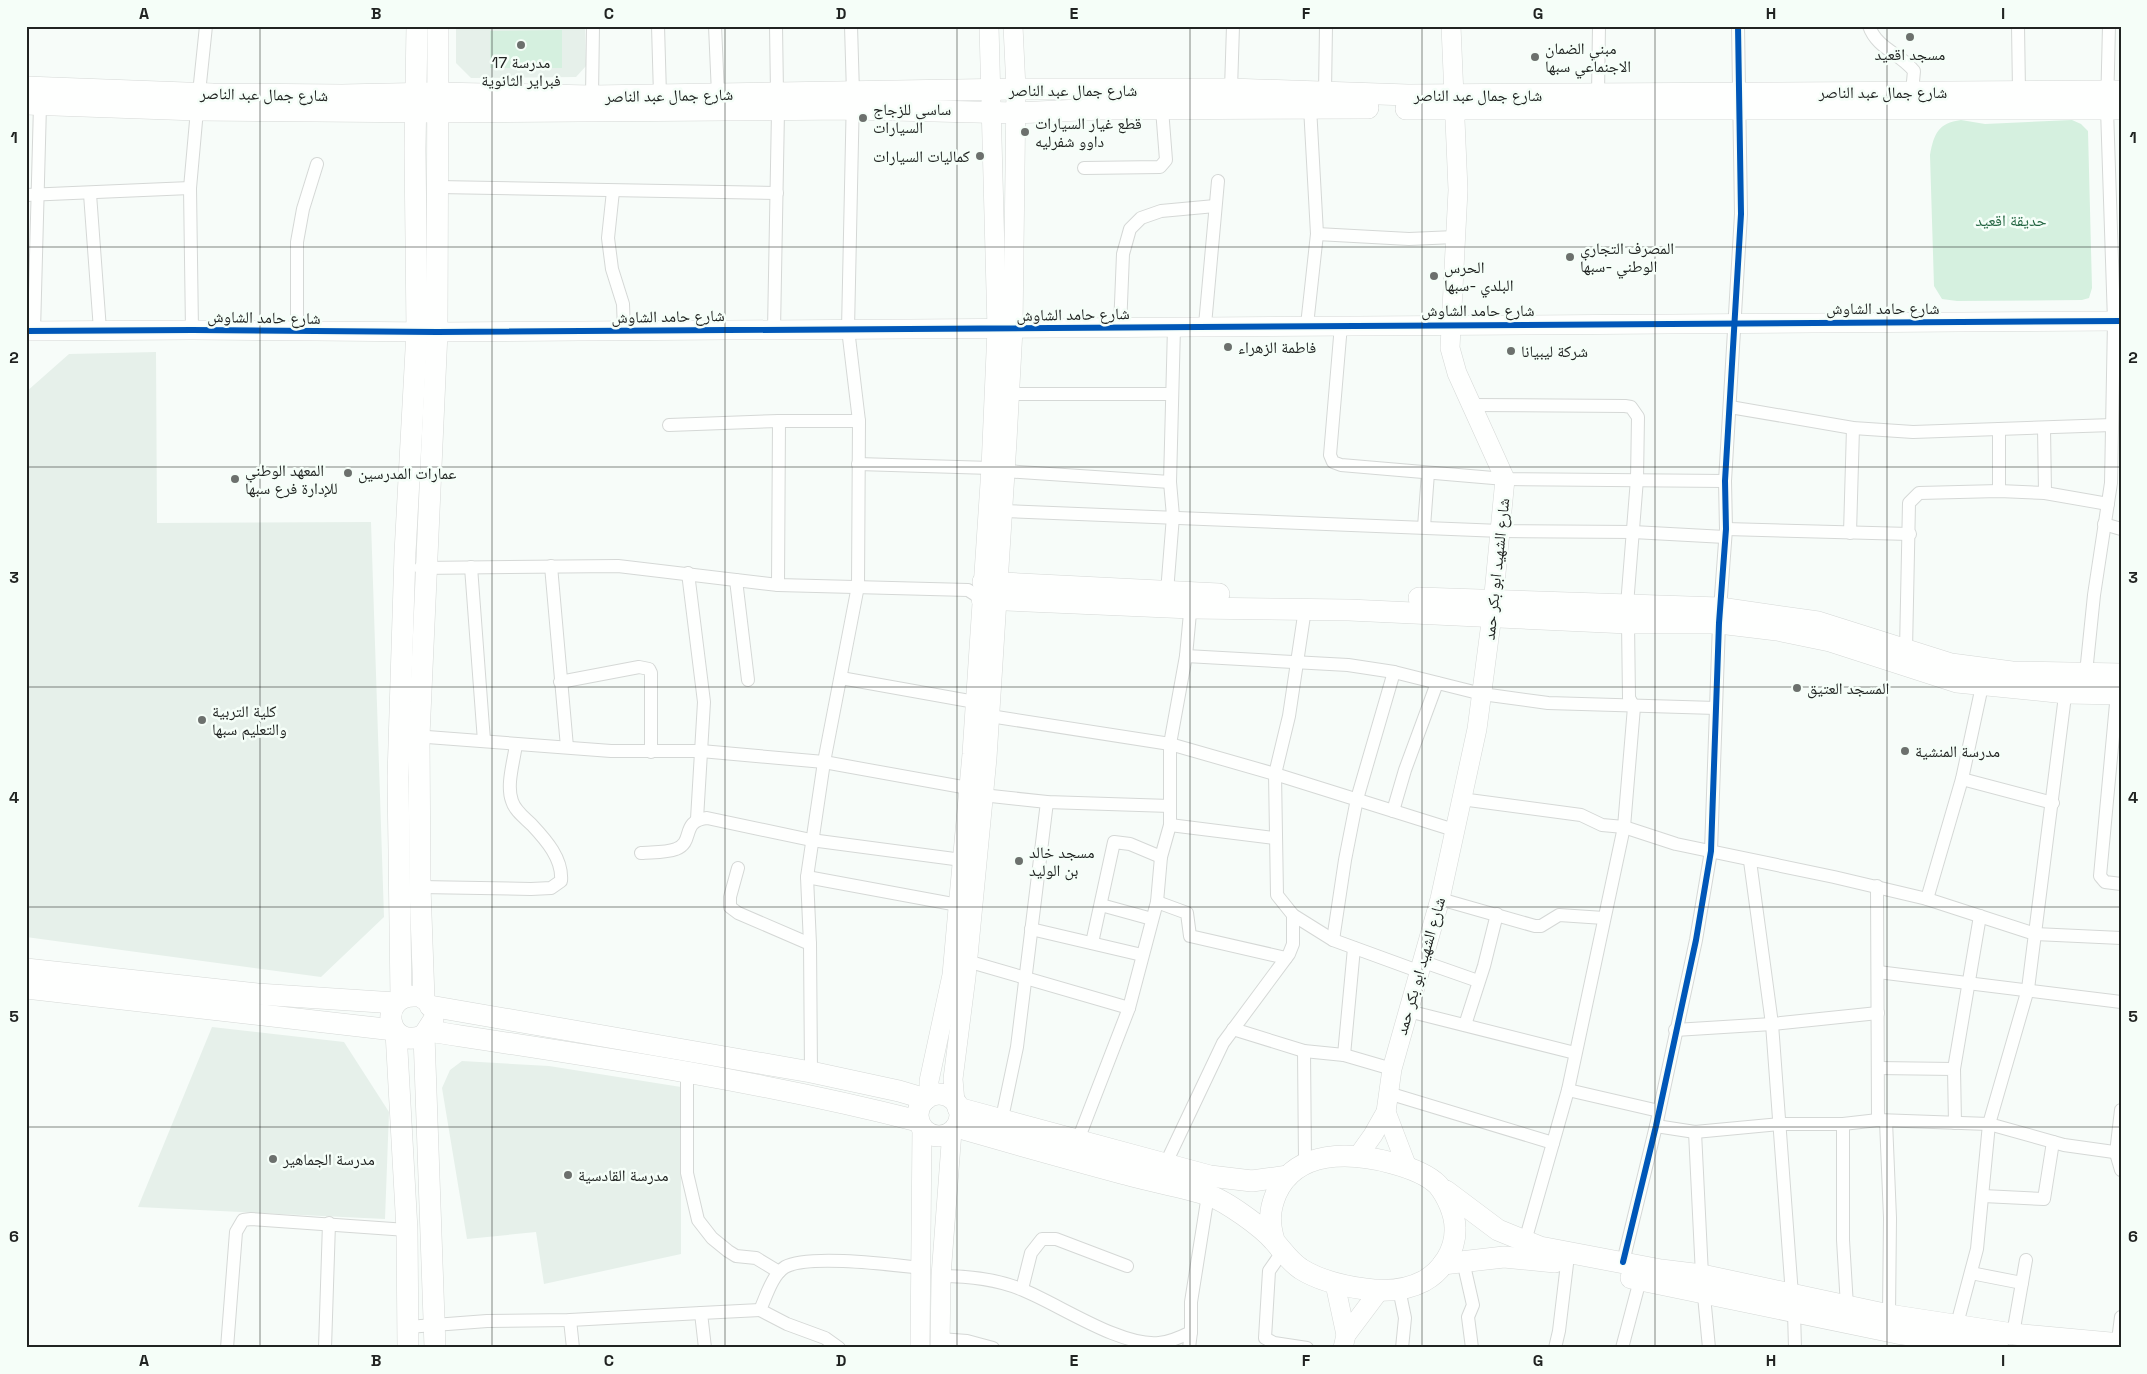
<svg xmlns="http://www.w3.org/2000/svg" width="2147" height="1374" viewBox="0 0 2147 1374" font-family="'Space Grotesk','Noto Naskh Arabic',sans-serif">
  <rect width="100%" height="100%" fill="#f7fcf9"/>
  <g fill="#e6f0ea">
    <path d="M456 26H585L586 66 576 77 471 78 456 63Z"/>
    <path d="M156 352 157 523 371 522 384 917 321 977 26 937V392L69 354Z"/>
    <path d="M212 1027 344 1042 389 1112 385 1219 138 1207Z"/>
    <path d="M462 1061 549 1066 681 1087V1254L544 1284 536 1232 467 1239 442 1088 450 1070Z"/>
  </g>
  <g fill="#d5f0df">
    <path d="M562 30V68H490V31Z"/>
    <path d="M1961 120 1985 124 2072 120 2081 124 2088 131 2092 288 2089 298 2082 300 1957 301 1942 299 1934 286 1930 155C1934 134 1938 123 1961 120Z"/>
  </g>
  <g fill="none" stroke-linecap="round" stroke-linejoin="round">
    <defs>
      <g id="street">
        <path d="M658 26 660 95"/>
        <path d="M715 26 718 94"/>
        <path d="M776 26 777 93"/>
        <path d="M1869 26C1877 49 1900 53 1914 71L1912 92"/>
        <path d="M2018 26 2019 91"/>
        <path d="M1231 89 1233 26"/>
        <path d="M1325 92 1326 26"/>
        <path d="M199 93 206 26"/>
        <path d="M1598 94 1599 26"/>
        <path d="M592 96 593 26"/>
        <path d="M1084 168 1160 167 1166 160 1162 109"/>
        <path d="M438 187 777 193"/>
        <path d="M613 191 608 238 612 269 623 304 624 331"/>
        <path d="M90 194 100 330"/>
        <path d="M26 195 190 188"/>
        <path d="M1317 234 1409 239 1455 237"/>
        <path d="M1205 325 1218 181"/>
        <path d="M1307 325 1317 234 1310 107"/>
        <path d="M1341 325 1330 455 1333 462 1341 465 1505 479 1725 481"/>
        <path d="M1120 328 1123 254 1130 229 1141 218 1161 211 1215 206"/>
        <path d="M192 330 190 188 197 110"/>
        <path d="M774 330 778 111"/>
        <path d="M34 331 40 105"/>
        <path d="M297 331V242L303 209 317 164"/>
        <path d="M1010 394H1172"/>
        <path d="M1471 405 1625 406 1631 407 1638 417 1637 479 1627 605"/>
        <path d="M1730 407 1853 428 1913 432 2112 425"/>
        <path d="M669 425 779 421H859"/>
        <path d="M2044 428 2045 493"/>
        <path d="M1999 429V491"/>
        <path d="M858 464 991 468"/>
        <path d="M1005 471 1170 482"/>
        <path d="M1003 511 1501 531 1633 532 1725 537"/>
        <path d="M2104 524 2121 529"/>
        <path d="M1424 527 1428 473"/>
        <path d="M1726 529 1910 534"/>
        <path d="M1850 533 1853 428"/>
        <path d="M551 566 567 747"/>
        <path d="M471 567 484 741"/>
        <path d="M420 568 618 566 778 585 968 590 982 599"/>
        <path d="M688 573 704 702 697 819"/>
        <path d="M736 580 748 680"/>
        <path d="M778 585 779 421"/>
        <path d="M1167 592 1173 516 1170 482 1174 327"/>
        <path d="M1305 609 1289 716 1275 774 1277 895 1293 915 1333 940 1418 971"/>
        <path d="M1906 650 1909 503 1919 493 1999 491 2045 493 2108 504"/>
        <path d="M1186 656 1348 665 1394 672 1482 694 1548 703 1716 708"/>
        <path d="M2086 673 2094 595 2111 483 2114 321 2107 109 2109 26"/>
        <path d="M841 678 975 702"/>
        <path d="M560 682 639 667 649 669 651 673V752"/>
        <path d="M2117 693 2100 876 2105 882 2121 884"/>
        <path d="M990 716 1170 744 1275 774 1454 830"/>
        <path d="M414 736 611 751H701L824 762 968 788"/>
        <path d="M1962 779 2053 803"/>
        <path d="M982 795 1047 802 1170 806"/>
        <path d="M1461 799 1581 815 1602 825 1624 827 1676 844 1834 877 1927 899 2035 934 2121 938"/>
        <path d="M1393 811 1405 770 1437 683"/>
        <path d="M1170 825 1274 838"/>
        <path d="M641 853C651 852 666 853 676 849 695 842 680 821 707 818L811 840 962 860"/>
        <path d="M1750 861 1772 1024 1792 1295"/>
        <path d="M738 868 730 897V907L738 913 810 944"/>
        <path d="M807 877 958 905"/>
        <path d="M1877 886 1878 1120"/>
        <path d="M420 887 531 889 551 888 561 881C563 859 546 840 532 825 525 818 515 811 512 801 506 785 514 761 516 744"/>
        <path d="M1440 899 1535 926H1541L1559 915 1604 918"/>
        <path d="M1927 899 1962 779 1982 686"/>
        <path d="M1157 902 1187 913 1190 936 1286 958"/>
        <path d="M1101 905 1152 919"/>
        <path d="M1031 929 1142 955"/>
        <path d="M1333 940 1345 860 1357 799 1394 672"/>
        <path d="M1092 943 1114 842 1130 844 1161 857"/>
        <path d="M967 961 1129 1008"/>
        <path d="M1421 961 1478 981"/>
        <path d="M1878 972 2121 1002"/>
        <path d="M1408 1011 1575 1053"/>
        <path d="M1465 1025 1484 966 1497 914"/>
        <path d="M1233 1029 1304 1051 1344 1055 1392 1069"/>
        <path d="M1675 1030 1772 1024 1878 1013"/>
        <path d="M1304 1051 1305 1162"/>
        <path d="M1344 1055 1354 948"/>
        <path d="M1878 1068 1954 1069 1955 1123"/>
        <path d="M1954 1069 1980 916"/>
        <path d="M811 1072 810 944 807 877 824 762 858 586 859 421 848 329 853 93 851 26"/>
        <path d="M687 1074V1173L698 1220 712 1238 728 1251 736 1256 756 1258 779 1272"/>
        <path d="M1568 1090 1659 1111"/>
        <path d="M1388 1093 1553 1143 1525 1241"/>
        <path d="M2121 1110 2116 1153 2121 1170"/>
        <path d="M1002 1118 1017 1047 1047 802"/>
        <path d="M1886 1121 1890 1218 1889 1315"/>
        <path d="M1843 1124V1240L1847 1306"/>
        <path d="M1656 1126 1695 1132 1781 1124H1843L1878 1120 1989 1124 2064 1145 2121 1153"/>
        <path d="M1695 1132 1702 1275 1709 1348"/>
        <path d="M1078 1140 1129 1008 1157 902 1161 857 1170 825V744L1186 656 1191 602"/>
        <path d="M1553 1143 1568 1090 1624 827 1634 707 1629 698 1628 623"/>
        <path d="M1166 1163 1223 1043 1289 954 1293 944V915"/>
        <path d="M1983 1196 2044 1199 2053 1142"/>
        <path d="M1284 1255 1278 1258 1269 1271 1265 1338 1274 1343 1307 1348"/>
        <path d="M1463 1261 1473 1305 1468 1317 1472 1348"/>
        <path d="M1623 1262 1656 1126 1696 940 1711 851 1719 623 1726 529 1725 481 1741 214 1738 26"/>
        <path d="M1971 1273 2022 1283"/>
        <path d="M941 1276C969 1276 997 1279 1023 1290 1058 1304 1121 1347 1159 1343 1170 1342 1181 1337 1191 1332V1302L1208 1195"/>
        <path d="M1022 1289 1031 1253 1042 1239H1056L1127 1266"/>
        <path d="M1399 1289 1405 1318 1402 1348"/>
        <path d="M1794 1312 1795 1348"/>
        <path d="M570 1320 573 1348"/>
        <path d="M1957 1324 1977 1249 1989 1124 2028 989 2066 688"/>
        <path d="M408 1327 487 1321 570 1320 701 1313"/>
        <path d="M2013 1334 2026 1260"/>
        <path d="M940 1339 967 1341 993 1348"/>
        <path d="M227 1348 236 1232 243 1220 251 1219 407 1230"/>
        <path d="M325 1348 329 1223"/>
        <path d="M705 1348 701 1313 760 1310"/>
        <path d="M839 1348 825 1338 787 1324 760 1310C766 1297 772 1275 785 1267 809 1254 893 1265 922 1268"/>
        <path d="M1189 1348 1191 1332"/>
        <path d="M1555 1348 1559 1331 1567 1264"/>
        <path d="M1622 1348 1640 1280"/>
        <path d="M2117 1348 2121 1317"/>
      </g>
      <g id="secondary">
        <path d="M26 331 192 330 437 332 2121 321"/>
        <path d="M929 1097V1081L952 975 972 754 991 468 997 329 989 26"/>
        <path d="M955 1102 953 1079 966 977 987 758 1007 441 1013 329 1016 89 1013 26"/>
        <path d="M1386 1112 1407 1167"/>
        <path d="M1358 1156 1373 1135 1386 1112 1392 1069 1440 899 1477 729 1492 615 1505 479 1457 373 1450 348 1458 190 1451 26"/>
        <path d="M1335 1284 1346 1335"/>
        <path d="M920 1348 922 1128"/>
        <path d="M940 1348 941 1276 952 1131"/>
        <path d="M1343 1348 1346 1335 1379 1291"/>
      </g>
      <g id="primary">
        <path d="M26 87 213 94 342 95 437 93 592 96 1016 89H1231L1408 95 2121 91"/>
        <path d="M26 104 197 110 437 112 853 109 1015 113 1101 109 1368 108"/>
        <path d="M1406 109H2121"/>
        <path d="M983 582 1219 594"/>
        <path d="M1419 598 1720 608 1818 622 1951 664 2012 672 2121 674"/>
        <path d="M982 599 1191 608 1349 610 1628 623H1719L1777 630 1830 641 1957 682 2066 693 2121 694"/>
        <path d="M26 969 257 994 396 1003"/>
        <path d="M26 988 394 1030"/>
        <path d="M415 996C377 995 387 1052 424 1035"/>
        <path d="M401 998 398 777 405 553 417 331 415 149 417 26"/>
        <path d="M424 999 420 887 419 736 437 332 438 26"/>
        <path d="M430 1006 811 1072 899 1091 926 1099"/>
        <path d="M433 1021 424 1035 435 1348"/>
        <path d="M428 1031C592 1056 758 1080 918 1121"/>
        <path d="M396 1032 407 1230 408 1348"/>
        <circle cx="939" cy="1115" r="21"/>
        <path d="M958 1108 1210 1176 1252 1181 1288 1176"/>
        <path d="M956 1127C1012 1143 1069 1159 1125 1174 1152 1182 1181 1186 1208 1195 1226 1201 1262 1227 1274 1241 1283 1251 1289 1261 1301 1269 1320 1281 1343 1286 1365 1289 1386 1292 1405 1291 1424 1281 1442 1271 1456 1250 1455 1228 1455 1214 1447 1196 1438 1185 1427 1174 1407 1167 1392 1163 1351 1152 1296 1149 1276 1194 1269 1211 1269 1223 1274 1240"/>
        <path d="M1446 1191 1498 1230 1540 1247 1661 1270 1702 1275 1889 1315 2013 1334 2121 1344"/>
        <path d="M1443 1264 1504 1257 1555 1262"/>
        <path d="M1631 1278 1897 1333 1998 1348"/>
      </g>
    </defs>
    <use href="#street" stroke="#d5d8d6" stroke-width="14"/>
    <use href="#secondary" stroke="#d5d8d6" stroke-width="20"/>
    <use href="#primary" stroke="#d5d8d6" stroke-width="22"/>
    <use href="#street" stroke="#fefffe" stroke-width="12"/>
    <use href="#secondary" stroke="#fefffe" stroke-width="19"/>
    <use href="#primary" stroke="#fefffe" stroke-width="21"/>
    <defs>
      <g id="cycleway">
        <path d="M26 331 192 330 437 332 2121 321"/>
        <path d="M1623 1262 1656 1126 1696 940 1711 851 1719 623 1726 529 1725 481 1741 214 1738 26"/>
      </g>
    </defs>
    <use href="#cycleway" stroke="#f5fef8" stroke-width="9"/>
    <use href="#cycleway" stroke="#0057b8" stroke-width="6"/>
  </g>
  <path fill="none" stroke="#212422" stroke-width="1" stroke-opacity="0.55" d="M260 26V1348M492 26V1348M725 26V1348M957 26V1348M1190 26V1348M1422 26V1348M1655 26V1348M1887 26V1348M26 247H2121M26 467H2121M26 687H2121M26 907H2121M26 1127H2121"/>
  <g fill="#6c706d" stroke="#f5fef8" stroke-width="2">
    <circle cx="1910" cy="37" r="5"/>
    <circle cx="521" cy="45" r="5"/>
    <circle cx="1535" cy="57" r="5"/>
    <circle cx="863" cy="118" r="5"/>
    <circle cx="1025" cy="132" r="5"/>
    <circle cx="980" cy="156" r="5"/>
    <circle cx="1570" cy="257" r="5"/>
    <circle cx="1434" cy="276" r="5"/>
    <circle cx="1228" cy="347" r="5"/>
    <circle cx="1511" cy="351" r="5"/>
    <circle cx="348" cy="473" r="5"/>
    <circle cx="235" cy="479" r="5"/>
    <circle cx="1797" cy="688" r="5"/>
    <circle cx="202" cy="720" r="5"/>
    <circle cx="1905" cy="751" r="5"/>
    <circle cx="1019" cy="861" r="5"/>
    <circle cx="273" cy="1159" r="5"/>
    <circle cx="568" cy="1175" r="5"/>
  </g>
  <g text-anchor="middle" stroke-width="5" stroke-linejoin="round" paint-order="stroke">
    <g font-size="16" fill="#212422" stroke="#f5fef8" text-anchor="start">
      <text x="1545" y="54">مبني الضمان<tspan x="1545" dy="18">الاجنماعي سبها</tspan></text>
      <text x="1910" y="60" text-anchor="middle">مسجد اقعيد</text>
      <text x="521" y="68" text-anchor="middle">مدرسة 17<tspan x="521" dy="18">فبراير الثانوية</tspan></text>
      <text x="873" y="115">ساسي للزجاج<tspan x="873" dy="18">السيارات</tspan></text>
      <text x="1035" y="129">قطع غيار السيارات<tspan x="1035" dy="18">داوو شفرليه</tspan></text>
      <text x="970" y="162" text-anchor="end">كماليات السيارات</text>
      <text x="1580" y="254">المصرف التجاري<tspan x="1580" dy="18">الوطني -سبها</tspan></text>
      <text x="1444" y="273">الحرس<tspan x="1444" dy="18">البلدي -سبها</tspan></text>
      <text x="1238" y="353">فاطمة الزهراء</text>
      <text x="1521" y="357">شركة ليبيانا</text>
      <text x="245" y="476">المعهد الوطني<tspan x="245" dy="18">للإدارة فرع سبها</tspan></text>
      <text x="358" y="479">عمارات المدرسين</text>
      <text x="1807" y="694">المسجد العتيق</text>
      <text x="212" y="717">كلية التربية<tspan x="212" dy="18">والتعليم سبها</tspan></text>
      <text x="1915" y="757">مدرسة المنشية</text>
      <text x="1029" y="858">مسجد خالد<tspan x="1029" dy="18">بن الوليد</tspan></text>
      <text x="283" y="1165">مدرسة الجماهير</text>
      <text x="578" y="1181">مدرسة القادسية</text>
    </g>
    <g font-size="16" fill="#212422" stroke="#f5fef8">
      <text x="1073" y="96">شارع جمال عبد الناصر</text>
      <text x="1883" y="98">شارع جمال عبد الناصر</text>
      <text transform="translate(264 94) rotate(1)" y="6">شارع جمال عبد الناصر</text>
      <text transform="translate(669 95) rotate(-1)" y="6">شارع جمال عبد الناصر</text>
      <text x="1478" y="101">شارع جمال عبد الناصر</text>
      <text x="1883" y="314">شارع حامد الشاوش</text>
      <text x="1478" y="316">شارع حامد الشاوش</text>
      <text transform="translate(1073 314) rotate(-1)" y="6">شارع حامد الشاوش</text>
      <text transform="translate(668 316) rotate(-1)" y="6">شارع حامد الشاوش</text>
      <text transform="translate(264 317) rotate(1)" y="6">شارع حامد الشاوش</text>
      <text transform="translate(1496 569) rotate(-84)" y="6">شارع الشهيد ابو بكر حمد</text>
      <text transform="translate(1420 966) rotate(-74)" y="6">شارع الشهيد ابو بكر حمد</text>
    </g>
    <g font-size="16" fill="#236541" stroke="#f5fef8">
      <text x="2011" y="226">حديقة اقعيد</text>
    </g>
  </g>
  <rect width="2147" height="1374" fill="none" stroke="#f5fef8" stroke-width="55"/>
  <rect x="28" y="28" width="2092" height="1318" fill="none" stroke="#212422" stroke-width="2"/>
  <g font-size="16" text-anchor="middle" font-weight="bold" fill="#212422">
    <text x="144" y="19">A</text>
    <text x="376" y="19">B</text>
    <text x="609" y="19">C</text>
    <text x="841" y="19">D</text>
    <text x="1074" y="19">E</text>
    <text x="1306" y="19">F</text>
    <text x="1538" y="19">G</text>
    <text x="1771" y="19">H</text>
    <text x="2003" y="19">I</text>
    <text x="14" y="143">1</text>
    <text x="2133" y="143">1</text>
    <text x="14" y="363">2</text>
    <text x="2133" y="363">2</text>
    <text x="14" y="583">3</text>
    <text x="2133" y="583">3</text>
    <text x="14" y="803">4</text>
    <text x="2133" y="803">4</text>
    <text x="14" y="1022">5</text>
    <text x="2133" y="1022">5</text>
    <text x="14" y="1242">6</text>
    <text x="2133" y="1242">6</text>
    <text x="144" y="1366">A</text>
    <text x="376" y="1366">B</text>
    <text x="609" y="1366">C</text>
    <text x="841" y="1366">D</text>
    <text x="1074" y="1366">E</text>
    <text x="1306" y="1366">F</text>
    <text x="1538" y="1366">G</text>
    <text x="1771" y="1366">H</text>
    <text x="2003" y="1366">I</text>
  </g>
</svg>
